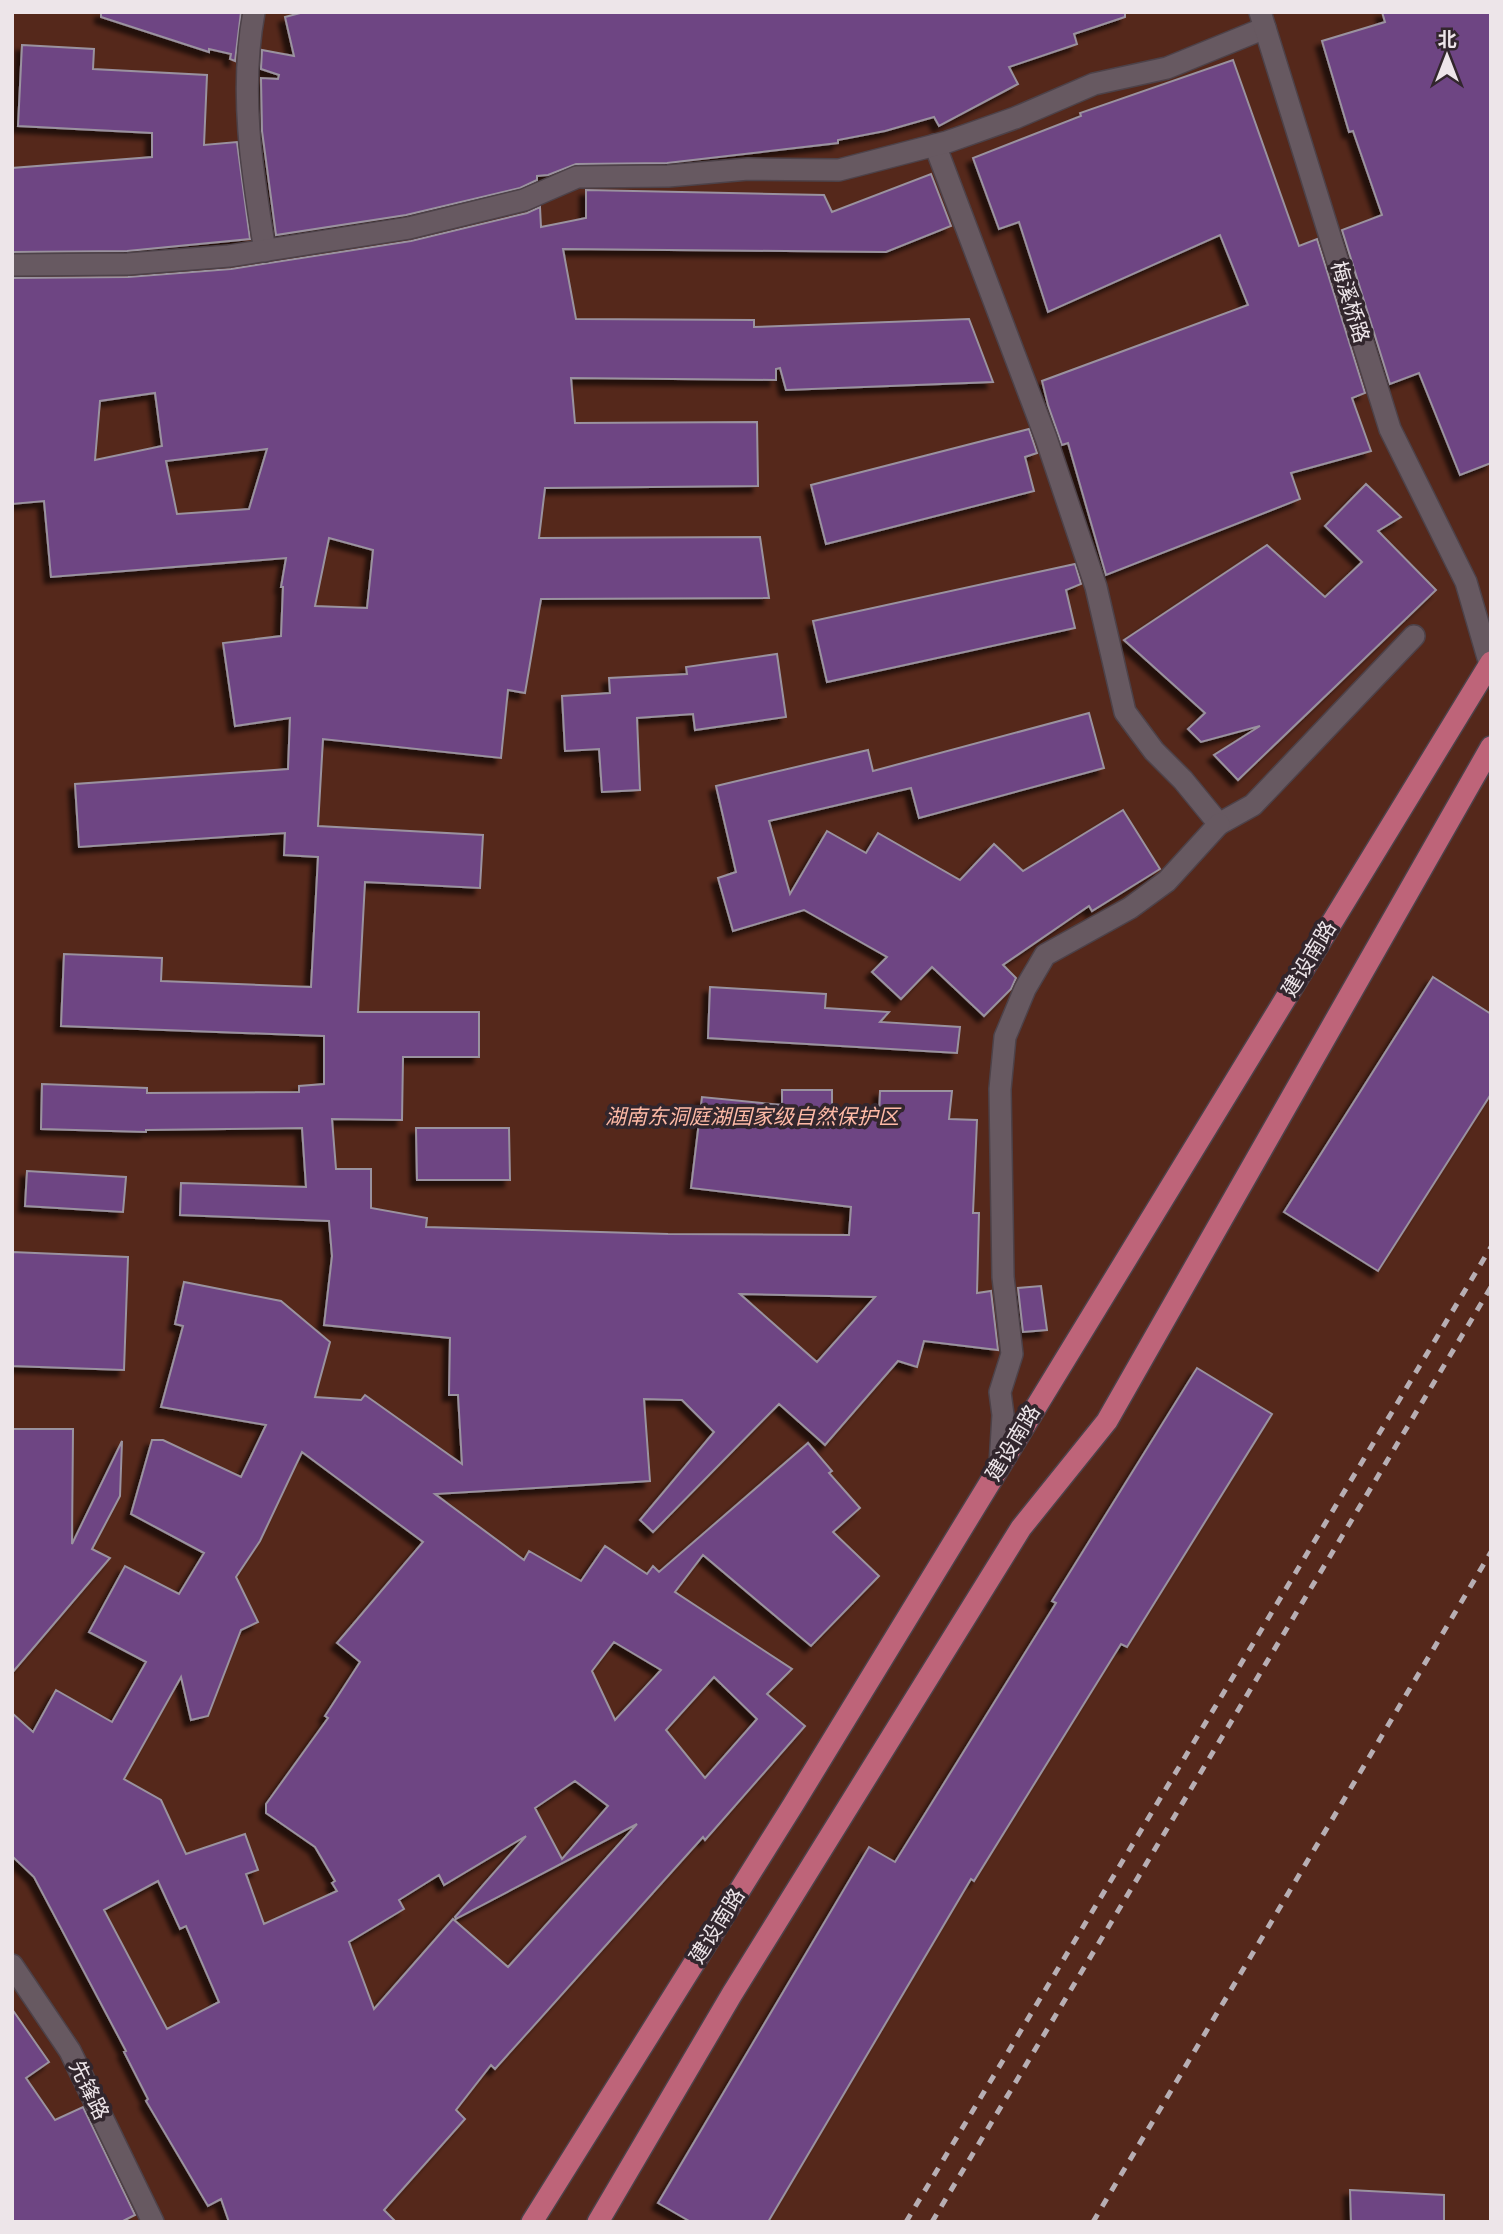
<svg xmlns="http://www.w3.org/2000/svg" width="1503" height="2234" viewBox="0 0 1503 2234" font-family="'PT Serif','Noto Sans SC',serif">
  <defs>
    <filter id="shadow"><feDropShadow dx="-6" dy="6" stdDeviation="2" flood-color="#0009"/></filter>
  </defs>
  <rect width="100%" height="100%" fill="#32262d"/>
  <rect fill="#55281b" x="12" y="12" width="1479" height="2210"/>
  <g fill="#6e4483" stroke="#9a929f" stroke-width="2" fill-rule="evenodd" filter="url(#shadow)">
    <path d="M101 12H241L235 61 230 59 231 54 209 49V52L101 17Z"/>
    <path d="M304 12H1125V17L1074 34 1077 44 1009 67 1018 84 939 126 934 117 885 131 838 140V143L667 163 576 164 548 175 537 176V180L520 188 406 215 276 235 262 131 261 78 278 79 279 75 261 69 262 50 294 56 285 17Z"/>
    <path d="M1382 12H1491V463L1460 475 1419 373 1390 384 1342 230 1382 215 1353 131 1349 132 1322 41 1385 22Z"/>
    <path d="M22 45 94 49 93 69 207 75 204 145 237 142 250 239 127 251 12 252V168L152 157V133L18 126Z"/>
    <path d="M1233 60 1299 246 1317 239 1365 393 1352 398 1371 451 1291 473 1300 499 1106 575 1068 443 1062 445 1048 405 1042 381 1248 305 1220 235 1048 312 1019 222 999 229 973 158 1081 116 1080 113Z"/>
    <path d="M931 174 951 226 886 252 563 249 576 319 754 320V327L969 319 993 382 786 390 780 368 776 369V380L571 378 575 423 757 422 758 486 545 488 539 538 760 537 769 598 541 599 525 693 508 690 501 758 323 739 318 826 483 835 480 888 365 882 358 1012H479V1057H403L402 1120 332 1119 336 1169H371V1208L427 1218 426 1227 668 1234 849 1235 851 1207 691 1188 702 1097 782 1105V1090H832V1113L879 1116 880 1091H952L949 1119 977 1120 973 1213H979L977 1293 991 1291 998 1350 924 1341 917 1367 898 1361 825 1445 779 1404 653 1532 640 1520 714 1432 682 1400 644 1399 650 1481 435 1494 524 1560 529 1551 581 1581 605 1546 647 1574 653 1566 659 1572 808 1443 832 1471 829 1473 860 1508 833 1532 879 1576 811 1646 703 1555 675 1592 792 1669 767 1694 805 1726 705 1840 703 1837 495 2069 491 2065 456 2110 465 2119 384 2210 396 2222H229L221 2199 208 2206 146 2101 148 2099 124 2052 126 2051 34 1877 12 1856V1713L33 1732 56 1690 112 1722 146 1662 89 1632 125 1566 179 1594 204 1553 131 1514 152 1440H163L241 1477 266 1425 161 1407 183 1326 175 1324 184 1282 281 1301 330 1342 315 1397 361 1400 365 1395 462 1464 458 1395H449L450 1338 324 1325 332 1256 329 1221 180 1215 181 1183 306 1187 302 1128 146 1130V1132L41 1129 42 1084 147 1088V1093L299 1092V1086L324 1084V1036L61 1026 64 954 162 958 161 981 311 987 318 857 284 855 285 833 79 847 75 784 288 769 290 718 235 726 223 643 281 636 283 587H281L286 558 51 577 44 501 12 504V278L128 277 231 269 411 241 527 213 540 207 541 227 586 218V190L824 195 832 212ZM155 393 162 446 95 460 100 401ZM267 449 249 509 177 514 166 461ZM329 538 373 550 367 608 315 606ZM740 1294 875 1297 817 1362ZM302 1452 423 1542 337 1643 360 1662 325 1716 328 1718 266 1804V1813L315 1847 335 1881 332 1883 337 1891 264 1924 246 1874 258 1870 245 1834 186 1854 161 1800 124 1779 181 1677 191 1720 208 1716 241 1630 258 1622 236 1577 260 1541ZM614 1642 661 1670 615 1720 592 1671ZM714 1677 757 1719 705 1778 666 1730ZM575 1781 608 1806 562 1859 535 1808ZM637 1824 508 1967 453 1919 374 2009 349 1942 404 1909 399 1900 439 1875 444 1885 526 1836 455 1917 456 1919ZM158 1881 180 1929 186 1926 219 2002 167 2029 104 1910Z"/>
    <path d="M1029 429 1037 453 1025 457 1034 491 826 544 811 485Z"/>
    <path d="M1366 484 1401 517 1378 531 1436 590 1238 780 1214 755 1260 726 1201 742 1188 729 1205 713 1124 640 1267 545 1325 597 1362 562 1325 526Z"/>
    <path d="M1075 564 1081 584 1066 590 1075 628 827 682 813 621Z"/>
    <path d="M777 654 786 717 695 730 693 714 637 718 640 790 602 792 599 749 565 751 562 696 610 693 609 678 687 674 686 667Z"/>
    <path d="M1089 713 1104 768 919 818 911 788 769 821 790 894 827 831 866 853 878 833 960 880 994 844 1023 871 1123 810 1160 869 1092 911 1089 906 1003 965 1016 978 1011 989 984 1016 932 967 901 999 872 972 887 957 804 910 733 931 718 878 736 872 716 786 868 750 873 771Z"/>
    <path d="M1433 977 1491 1014V1094L1378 1271 1284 1212Z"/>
    <path d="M710 987 826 994 825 1008 889 1012 880 1022 960 1027 957 1053 708 1038Z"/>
    <path d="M416 1128H509L510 1180H417Z"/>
    <path d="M27 1171 126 1177 123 1212 25 1206Z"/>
    <path d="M12 1252 128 1257 124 1370 12 1366Z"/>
    <path d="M1041 1286 1047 1330 1023 1332 1018 1288Z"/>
    <path d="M1197 1368 1272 1414 1127 1647 1121 1644 974 1881 971 1879 768 2222H691L658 2203 869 1847 895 1862 1056 1603 1052 1601Z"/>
    <path d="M12 1429H73L72 1544 122 1441 120 1496 92 1549 110 1558 12 1673Z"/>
    <path d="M12 2009 49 2062 26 2078 55 2120 83 2107 135 2215 121 2222H12Z"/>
    <path d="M1350 2190 1444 2195V2222H1351Z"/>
  </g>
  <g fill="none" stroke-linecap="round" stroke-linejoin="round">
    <defs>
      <g id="minor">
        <path d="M254 12C239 93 252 171 265 251"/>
        <path d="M935 145 1046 438 1096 587 1125 712 1154 751 1183 780 1219 824 1253 805 1414 636"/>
        <path d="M12 265 128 264 229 256 409 228 524 200 577 177 668 176 748 169 839 170 947 142 1015 118 1094 84 1167 68 1265 28"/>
        <path d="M1000 1465 1003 1415 1000 1392 1012 1354 1003 1277 1000 1089 1005 1037 1025 989 1045 955 1130 908 1167 881 1219 824"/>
      </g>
      <g id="secondary">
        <path d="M1260 12 1390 429 1466 582 1491 668"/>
        <path d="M12 1965 70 2051 153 2222"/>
      </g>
      <g id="primary">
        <path d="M532 2222 793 1805 1491 662"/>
        <path d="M598 2222 732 1994 1021 1528 1107 1421 1491 747"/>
      </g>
    </defs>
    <use href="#minor" stroke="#4d4249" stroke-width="24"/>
    <use href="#secondary" stroke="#4d4249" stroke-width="24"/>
    <use href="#primary" stroke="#4d4249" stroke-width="24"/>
    <use href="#minor" stroke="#675961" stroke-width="21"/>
    <use href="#secondary" stroke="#675961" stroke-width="21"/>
    <use href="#primary" stroke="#be6479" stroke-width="21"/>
    <g stroke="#b7aeb3" stroke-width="5" stroke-dasharray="9 9" stroke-linecap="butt">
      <path d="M906 2222 1491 1247"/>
      <path d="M932 2222 1491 1287"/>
      <path d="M1093 2222 1491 1552"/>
    </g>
  </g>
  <g text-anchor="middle" stroke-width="7" stroke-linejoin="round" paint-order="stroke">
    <g font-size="21" fill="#ede5e9" stroke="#32262d">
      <text transform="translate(1350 302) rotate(73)" y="7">梅溪桥路</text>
      <text transform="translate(1309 959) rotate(-59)" y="7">建设南路</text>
      <text transform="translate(1013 1443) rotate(-59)" y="7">建设南路</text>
      <text transform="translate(717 1926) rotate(-58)" y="7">建设南路</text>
      <text transform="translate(89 2090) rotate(64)" y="7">先锋路</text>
    </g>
    <g font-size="21" font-style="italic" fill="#febaa6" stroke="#32262d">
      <text x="752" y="1124">湖南东洞庭湖国家级自然保护区</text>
    </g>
  </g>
  <rect width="1503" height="2234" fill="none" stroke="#ede5e9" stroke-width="28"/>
  <g transform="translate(1447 56)" stroke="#32262d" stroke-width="5" paint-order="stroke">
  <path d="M0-5L12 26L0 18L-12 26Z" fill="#ede5e9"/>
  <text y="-10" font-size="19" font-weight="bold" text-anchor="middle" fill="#ede5e9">北</text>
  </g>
</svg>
